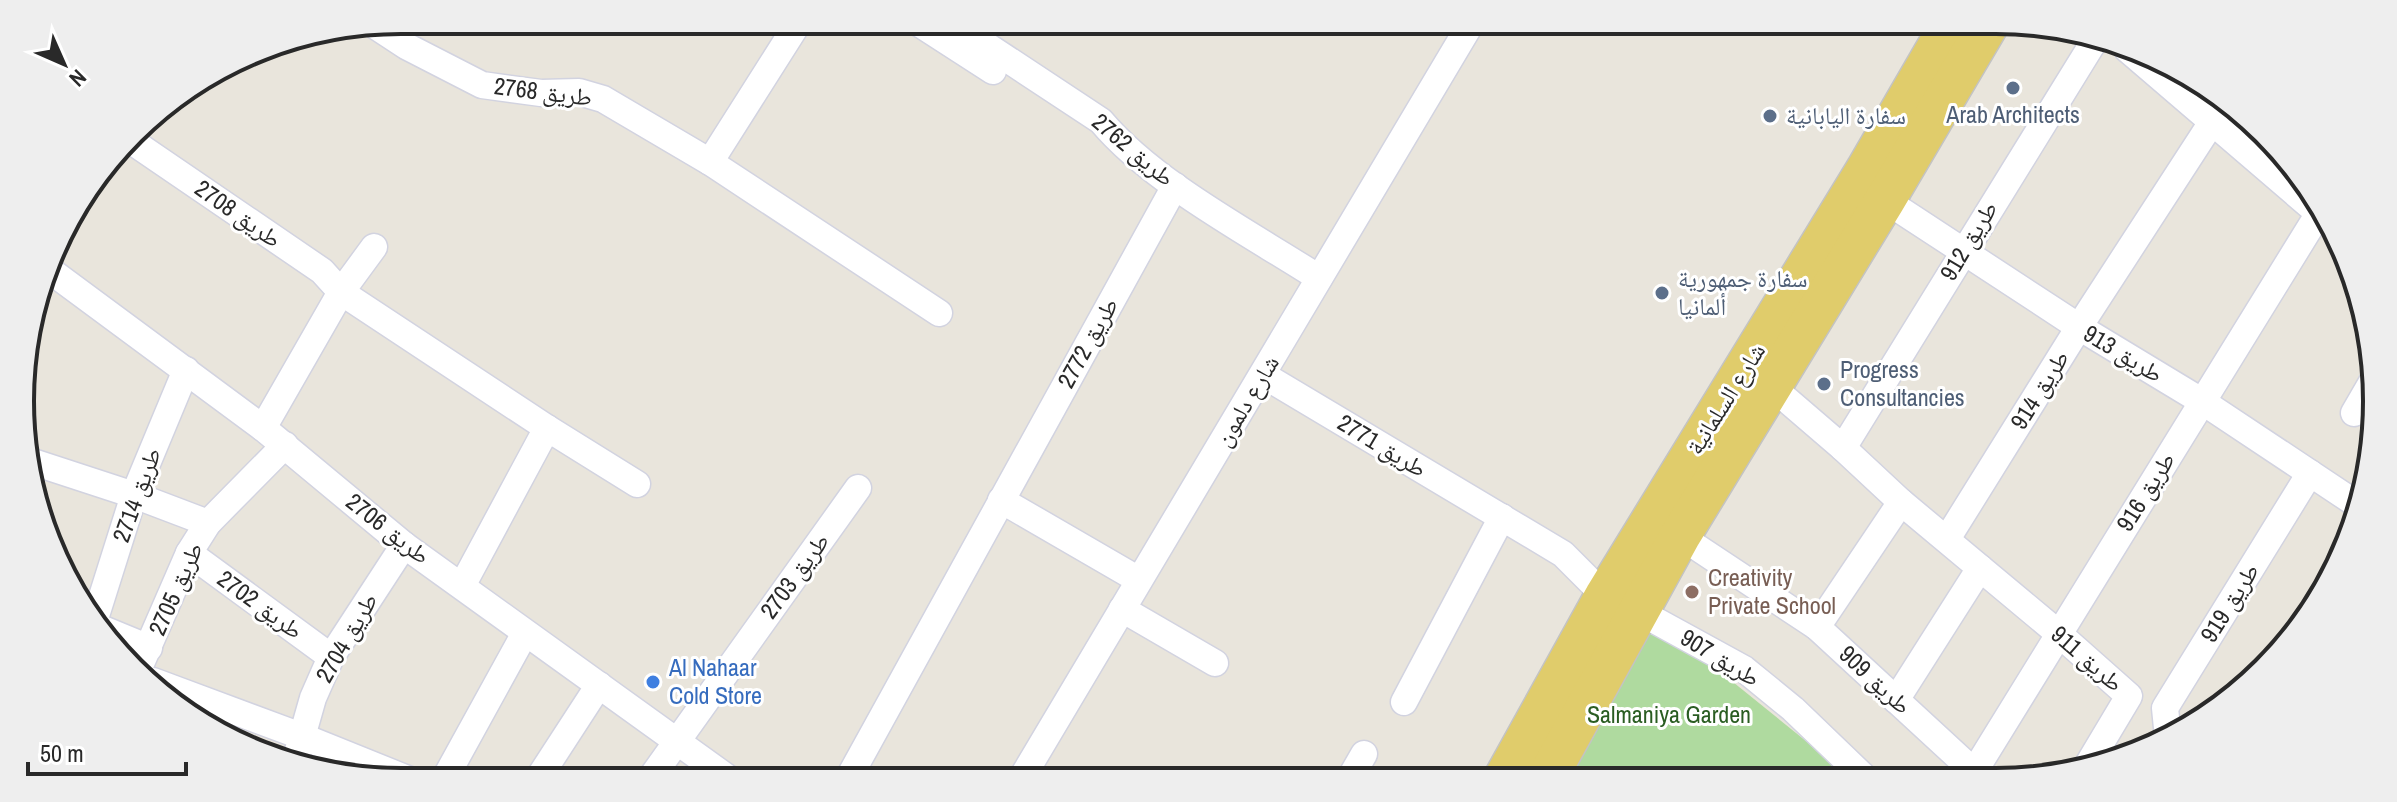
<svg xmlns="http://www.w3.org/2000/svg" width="2397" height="802" viewBox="0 0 2397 802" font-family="'Archivo Narrow','Noto Naskh Arabic',sans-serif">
  <rect width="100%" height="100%" fill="#e9e5dc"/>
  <path fill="#afda9f" d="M1650 615 1853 779 1561 780Z"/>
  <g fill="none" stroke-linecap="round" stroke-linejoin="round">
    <defs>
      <g id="street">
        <path d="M914 20 993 71"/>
        <path d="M948 20 1101 121C1153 183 1251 234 1319 278"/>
        <path d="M374 25 406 46 482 85 541 93 579 92 603 99 710 162 939 313"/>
        <path d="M2127 49 2330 223"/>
        <path d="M130 140 322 271 341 292 547 428 637 484"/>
        <path d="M710 162 800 20"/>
        <path d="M1885 200 2079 327 2203 402 2361 507"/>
        <path d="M48 269 263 428 404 545 732 781"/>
        <path d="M1263 375 1563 554 1605 596"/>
        <path d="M1772 387 1843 448 1901 502 2058 633 2129 696 2086 768"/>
        <path d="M2354 413 2372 382"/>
        <path d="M263 428 341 292 374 247"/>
        <path d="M1843 448 2098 35"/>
        <path d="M30 461 134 495 208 523"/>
        <path d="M1001 500 1139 580"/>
        <path d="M1680 536 1817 627 1982 779"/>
        <path d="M1947 539 2079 327 2212 122"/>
        <path d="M189 553 331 657"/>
        <path d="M462 586 547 428"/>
        <path d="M1122 609 1215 663"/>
        <path d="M1638 611 1744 669 1793 709 1866 779"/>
        <path d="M94 622 134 495 186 370"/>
        <path d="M98 627 149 648"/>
        <path d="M1817 627 1901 502"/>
        <path d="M139 668 189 553 208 523 285 445"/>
        <path d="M153 681 301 736 415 782"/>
        <path d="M1896 700 1980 568"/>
        <path d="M1404 702 1502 517"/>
        <path d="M2173 734 2167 728 2165 708 2310 473"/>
        <path d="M294 765 313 698 331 657 404 545"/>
        <path d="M1974 772 2319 213"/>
        <path d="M1349 780 1364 754"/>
        <path d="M847 781 1175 186"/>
        <path d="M1020 781 1473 20"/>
        <path d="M443 782 525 633"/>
        <path d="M536 782 599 685"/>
        <path d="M648 782 858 488"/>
      </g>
      <g id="primary">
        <path d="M1503 780 1605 596 1866 170 1953 20"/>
        <path d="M1546 780 1680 536 1885 200 1991 20"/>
      </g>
    </defs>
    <use href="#street" stroke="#d2d3e0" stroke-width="29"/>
    <use href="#primary" stroke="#c3c3c3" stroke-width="43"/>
    <use href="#street" stroke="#fff" stroke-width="26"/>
    <use href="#primary" stroke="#e0cc6b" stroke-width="40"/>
  </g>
  <g fill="#5c6f8a" stroke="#fff" stroke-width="3">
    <circle cx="2013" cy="88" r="8"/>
    <circle cx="1770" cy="116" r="8"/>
    <circle cx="1662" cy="293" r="8"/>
    <circle cx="1824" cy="384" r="8"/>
  </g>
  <circle fill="#8d6e63" stroke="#fff" stroke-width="3" cx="1692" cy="592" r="8"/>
  <circle fill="#3f7fe0" stroke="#fff" stroke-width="3" cx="653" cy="682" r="8"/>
  <g text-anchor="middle" stroke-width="6" stroke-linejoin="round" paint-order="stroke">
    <g font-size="24" fill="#292929" stroke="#fff">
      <text transform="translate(543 92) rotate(7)" y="8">طريق 2768</text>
      <text transform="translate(1133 150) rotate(40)" y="8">طريق 2762</text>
      <text transform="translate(238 214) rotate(35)" y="8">طريق 2708</text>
      <text transform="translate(1969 241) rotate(-59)" y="8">طريق 912</text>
      <text transform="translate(1088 343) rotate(-61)" y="8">طريق 2772</text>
      <text transform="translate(2123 354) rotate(31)" y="8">طريق 913</text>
      <text transform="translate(2040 390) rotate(-58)" y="8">طريق 914</text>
      <text transform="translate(1726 399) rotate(-58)" y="8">شارع السلمانية</text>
      <text transform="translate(1247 401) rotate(-59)" y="8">شارع دلمون</text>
      <text transform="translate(1382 446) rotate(31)" y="8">طريق 2771</text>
      <text transform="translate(2146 492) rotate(-58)" y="8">طريق 916</text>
      <text transform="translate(137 495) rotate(-70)" y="8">طريق 2714</text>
      <text transform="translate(388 529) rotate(38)" y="8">طريق 2706</text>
      <text transform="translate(795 576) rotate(-54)" y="8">طريق 2703</text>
      <text transform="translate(176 589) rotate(-66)" y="8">طريق 2705</text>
      <text transform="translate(2230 603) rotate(-58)" y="8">طريق 919</text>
      <text transform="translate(260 605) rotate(36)" y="8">طريق 2702</text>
      <text transform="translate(347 638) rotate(-60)" y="8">طريق 2704</text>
      <text transform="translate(1720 658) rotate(31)" y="8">طريق 907</text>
      <text transform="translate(2087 659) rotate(41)" y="8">طريق 911</text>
      <text transform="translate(1875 680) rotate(43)" y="8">طريق 909</text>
    </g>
    <g font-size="24" fill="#4e5e75" stroke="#fff" text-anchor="start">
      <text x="2013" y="123" text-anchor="middle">Arab Architects</text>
      <text x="1786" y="124">سفارة اليابانية</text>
      <text x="1678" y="287">سفارة جمهورية<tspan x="1678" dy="28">ألمانيا</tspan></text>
      <text x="1840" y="378">Progress<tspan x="1840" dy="28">Consultancies</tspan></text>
    </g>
    <g font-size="24" fill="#785e54" stroke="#fff" text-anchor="start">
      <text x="1708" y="586">Creativity<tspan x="1708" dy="28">Private School</tspan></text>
    </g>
    <g font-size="24" fill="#366cbe" stroke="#fff" text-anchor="start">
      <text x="669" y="676">Al Nahaar<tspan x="669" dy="28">Cold Store</tspan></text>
    </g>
    <g font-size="24" fill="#2a5d22" stroke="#fff">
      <text x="1669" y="723">Salmaniya Garden</text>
    </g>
  </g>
  <path d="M0 0H2397V802H0ZM401 34H1996A367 367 0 0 1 2363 401V401A367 367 0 0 1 1996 768H401A367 367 0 0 1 34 401V401A367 367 0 0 1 401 34Z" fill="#eee" fill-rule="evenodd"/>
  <path fill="none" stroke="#292929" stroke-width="4" d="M401 34H1996A367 367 0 0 1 2363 401V401A367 367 0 0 1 1996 768H401A367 367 0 0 1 34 401V401A367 367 0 0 1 401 34Z"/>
  <g transform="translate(64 64) rotate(135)" stroke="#ffffff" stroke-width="6" paint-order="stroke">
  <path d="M0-6L14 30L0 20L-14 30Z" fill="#292929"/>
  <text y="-12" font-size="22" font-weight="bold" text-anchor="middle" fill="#292929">N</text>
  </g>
  <path d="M28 762v12h158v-12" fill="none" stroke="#292929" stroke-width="4"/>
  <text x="40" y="762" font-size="24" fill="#292929" stroke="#ffffff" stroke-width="6" paint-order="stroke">50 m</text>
</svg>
